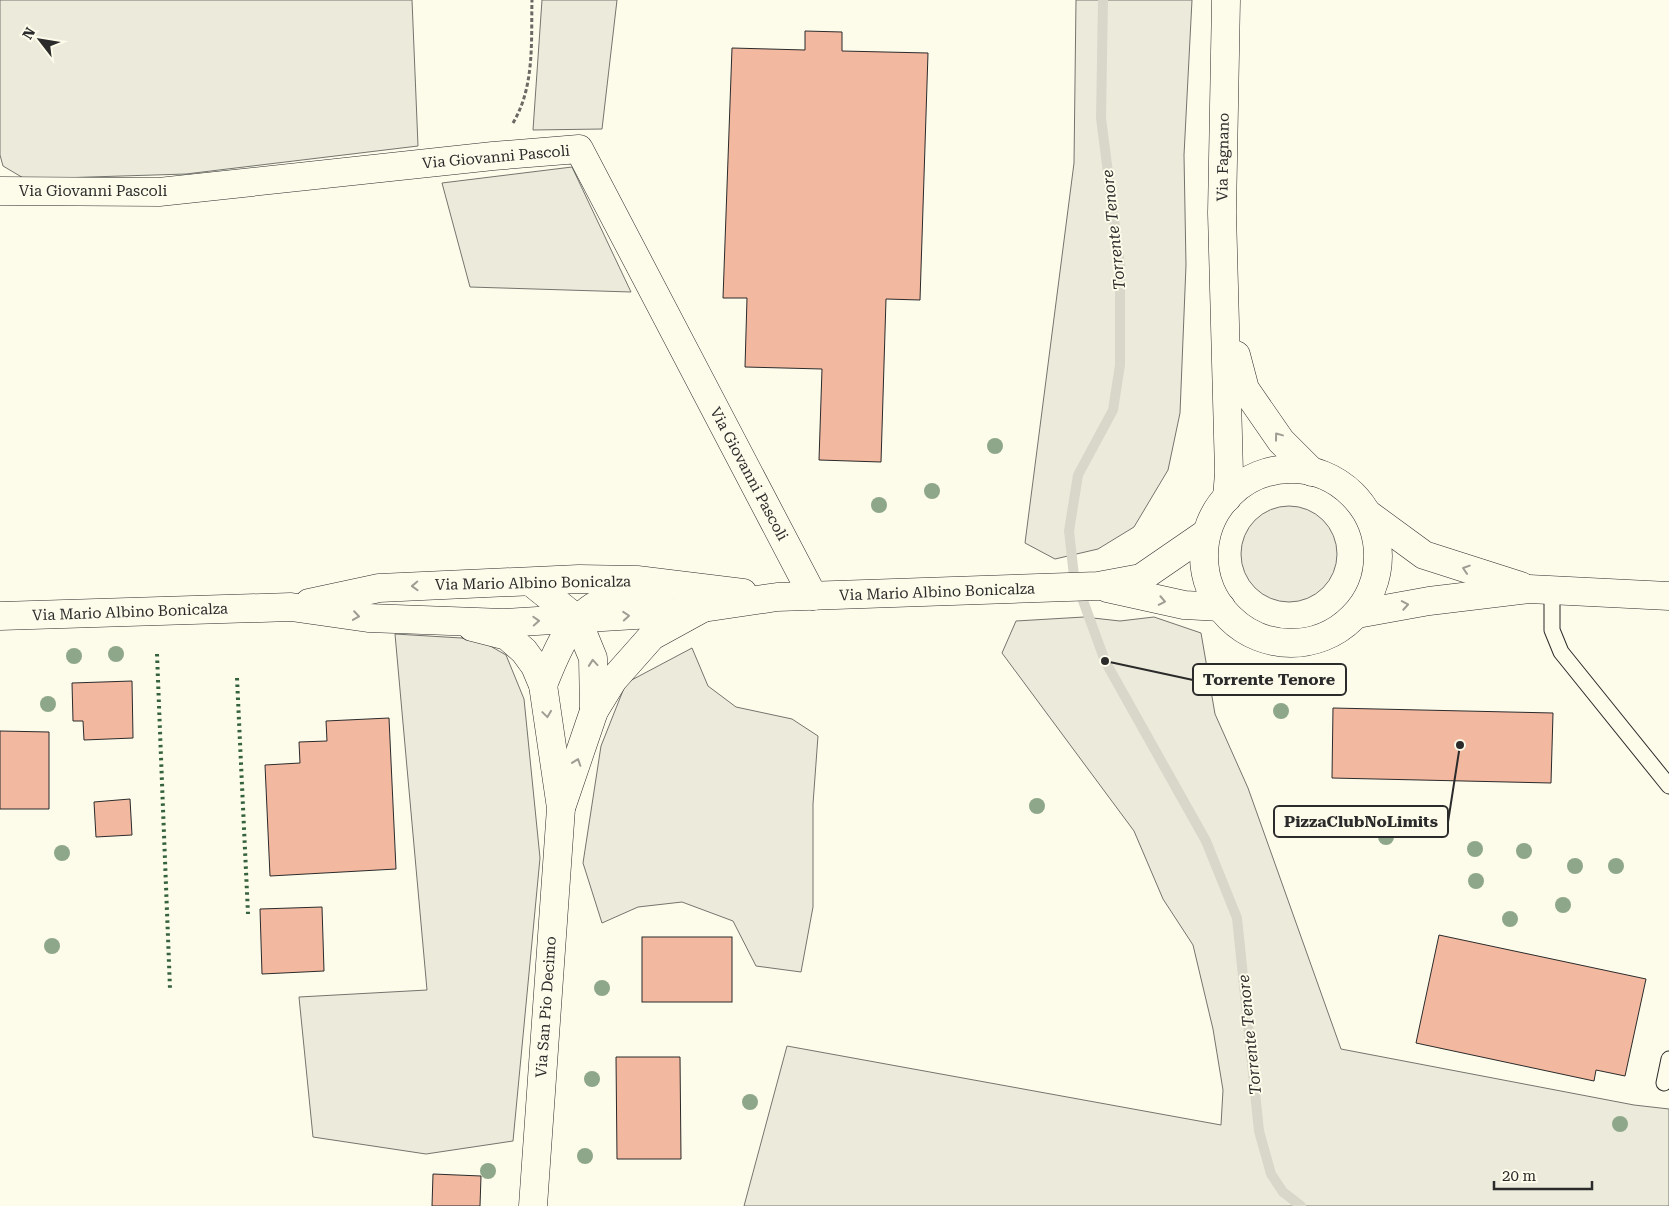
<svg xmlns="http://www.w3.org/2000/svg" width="1669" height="1206" viewBox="0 0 1669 1206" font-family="'Roboto Serif',serif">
  <rect width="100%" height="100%" fill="#fdfbea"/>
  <g fill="#ecebdb" stroke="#74746e">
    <path d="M0 0H412L418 146 186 174 25 179 3 166 0 155Z"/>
    <path d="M542 0H617L602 129 533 130Z"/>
    <path d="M1076 0H1192L1184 155 1186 265 1180 413 1168 470 1134 527 1098 549 1055 559 1025 543 1074 163Z"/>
    <path d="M572 167 631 292 470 287 442 183Z"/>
    <circle cx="1289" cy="554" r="48"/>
    <path d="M1084 617 1120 621 1154 617 1201 633 1215 714 1248 788 1341 1049 1634 1105 1669 1109V1206H744L787 1046 1221 1125 1223 1090 1213 1029 1193 945 1163 899 1134 831 1002 653 1016 621Z"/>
    <path d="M395 634 478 639 506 655 524 699 540 858 513 1141 426 1154 313 1137 299 997 427 990Z"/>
    <path d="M692 648 708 686 736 707 792 719 818 736 813 804V907L801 972 756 966 733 921 682 902 638 907 602 923 583 863 601 746 626 683Z"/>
  </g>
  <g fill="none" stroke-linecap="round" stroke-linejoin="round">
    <path stroke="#d8d7c9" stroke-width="10" d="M1103 0 1101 118 1120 266V365L1113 410 1078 475 1069 531 1074 576 1105 661 1206 841 1237 918 1259 1131 1271 1174 1283 1192 1301 1206"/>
  </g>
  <g fill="#f2b8a0" stroke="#2b2b2b">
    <path d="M805 31 842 32V51L928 53 920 300 886 299 881 462 819 460 822 369 745 367 747 298H723L732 48 805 50Z"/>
    <path d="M132 681 133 738 84 740 83 721H73L72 683Z"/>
    <path d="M1333 708 1553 713 1551 783 1332 778Z"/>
    <path d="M389 718 396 869 270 876 265 765 300 763 299 742 327 741 326 721Z"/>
    <path d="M0 731 49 732V809H0Z"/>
    <path d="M130 799 132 835 96 837 94 802Z"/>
    <path d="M322 907 324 971 262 974 260 909Z"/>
    <path d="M1439 935 1646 979 1625 1076 1596 1070 1594 1081 1416 1043Z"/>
    <rect x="642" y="937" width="90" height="65"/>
    <path d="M616 1057H680L681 1159H617Z"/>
    <path d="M433 1174 481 1176 480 1206H432Z"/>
  </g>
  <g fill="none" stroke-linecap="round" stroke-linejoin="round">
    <defs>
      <g id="service">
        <path d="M1552 590V630L1561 652 1669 786"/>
        <path d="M1664 1083 1669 1059"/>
      </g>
      <path id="minor" d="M0 191 159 192 493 156 579 149 813 596"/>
      <g id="tertiary">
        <path d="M1226 0 1222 213 1229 473 1227 498"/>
        <path d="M1236 355 1245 389 1281 441 1312 472"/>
        <path d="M531 582 577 619 593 658 594 711"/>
        <path d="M472 627 507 636 524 651 535 666 543 685 561 808 533 1206"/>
        <path d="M543 685C556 653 569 616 604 601 624 593 650 590 671 585"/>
        <path d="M562 805 594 711 613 680 652 636 703 608"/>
      </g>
      <g id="secondary">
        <circle cx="1291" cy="556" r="87"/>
        <path d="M1368 514 1424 555 1521 586"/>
        <path d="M1107 588 1184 605 1221 607"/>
        <path d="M309 603 379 588 579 579 637 580 743 593"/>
        <path d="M1357 614 1429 601 1529 589 1669 596"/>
        <path d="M0 616 291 607 368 618 504 623 669 613 777 597 1098 586 1141 578 1205 534"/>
      </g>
    </defs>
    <use href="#service" stroke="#2b2b2b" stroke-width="17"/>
    <use href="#minor" stroke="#2b2b2b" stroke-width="29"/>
    <use href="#tertiary" stroke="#2b2b2b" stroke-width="29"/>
    <use href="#secondary" stroke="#2b2b2b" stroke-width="29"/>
    <path stroke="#6a6964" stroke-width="3" stroke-dasharray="4 2.5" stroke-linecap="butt" d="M513 123C535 86 531 41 532 0"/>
    <use href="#service" stroke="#fdfbea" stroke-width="15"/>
    <use href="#minor" stroke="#fdfbea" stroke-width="28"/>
    <use href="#tertiary" stroke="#fdfbea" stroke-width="28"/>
    <use href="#secondary" stroke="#fdfbea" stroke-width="28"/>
    <g stroke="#34623c" stroke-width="4" stroke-dasharray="2.5 4" stroke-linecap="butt">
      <path d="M157 654 170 989"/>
      <path d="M237 678 248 914"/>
    </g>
  </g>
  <g fill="#8ea78a">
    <circle cx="995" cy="446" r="8"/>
    <circle cx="932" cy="491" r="8"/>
    <circle cx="879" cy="505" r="8"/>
    <circle cx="116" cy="654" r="8"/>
    <circle cx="74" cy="656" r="8"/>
    <circle cx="48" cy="704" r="8"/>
    <circle cx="1281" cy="711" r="8"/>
    <circle cx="1037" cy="806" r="8"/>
    <circle cx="1386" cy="837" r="8"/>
    <circle cx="1475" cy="849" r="8"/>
    <circle cx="1524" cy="851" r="8"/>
    <circle cx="62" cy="853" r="8"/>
    <circle cx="1575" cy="866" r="8"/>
    <circle cx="1616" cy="866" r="8"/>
    <circle cx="1476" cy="881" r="8"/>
    <circle cx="1563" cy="905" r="8"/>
    <circle cx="1510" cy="919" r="8"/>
    <circle cx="52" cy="946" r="8"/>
    <circle cx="602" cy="988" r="8"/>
    <circle cx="592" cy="1079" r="8"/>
    <circle cx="750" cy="1102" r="8"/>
    <circle cx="1620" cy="1124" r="8"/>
    <circle cx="585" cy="1156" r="8"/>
    <circle cx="488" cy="1171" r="8"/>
  </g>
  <defs><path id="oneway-chevron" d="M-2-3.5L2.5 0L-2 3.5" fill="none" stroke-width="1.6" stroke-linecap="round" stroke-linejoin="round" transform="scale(1.25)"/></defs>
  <g stroke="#9e9d94">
    <use href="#oneway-chevron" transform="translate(1278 436) rotate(-127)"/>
    <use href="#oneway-chevron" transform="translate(1466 569) rotate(-162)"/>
    <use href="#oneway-chevron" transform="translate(415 586) rotate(178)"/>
    <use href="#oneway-chevron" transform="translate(1162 601) rotate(11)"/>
    <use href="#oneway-chevron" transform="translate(1405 605) rotate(-10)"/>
    <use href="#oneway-chevron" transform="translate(356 616) rotate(8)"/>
    <use href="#oneway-chevron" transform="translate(626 616) rotate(-4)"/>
    <use href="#oneway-chevron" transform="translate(536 621) rotate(-3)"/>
    <use href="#oneway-chevron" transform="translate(593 663) rotate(-95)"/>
    <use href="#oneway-chevron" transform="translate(547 714) rotate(82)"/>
    <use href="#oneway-chevron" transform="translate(577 762) rotate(-71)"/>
  </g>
  <g text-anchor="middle" stroke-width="4" stroke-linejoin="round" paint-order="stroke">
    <g font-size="15" fill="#2b2b2b" stroke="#fdfbea">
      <text transform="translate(496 157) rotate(-5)" y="5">Via Giovanni Pascoli</text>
      <text transform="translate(1223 157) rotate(-89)" y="5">Via Fagnano</text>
      <text x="93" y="196">Via Giovanni Pascoli</text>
      <text transform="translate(749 474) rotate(62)" y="5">Via Giovanni Pascoli</text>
      <text transform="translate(533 583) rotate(-1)" y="5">Via Mario Albino Bonicalza</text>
      <text transform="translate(937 592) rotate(-2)" y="5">Via Mario Albino Bonicalza</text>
      <text transform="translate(130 612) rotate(-2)" y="5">Via Mario Albino Bonicalza</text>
      <text transform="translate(546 1007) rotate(-86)" y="5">Via San Pio Decimo</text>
    </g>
    <g font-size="16" font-style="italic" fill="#2b2b2b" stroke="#fdfbea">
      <text transform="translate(1113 230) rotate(-96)" y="6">Torrente Tenore</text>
      <text transform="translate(1249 1035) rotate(-96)" y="6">Torrente Tenore</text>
    </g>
  </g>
  <path fill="none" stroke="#2b2b2b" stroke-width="2" d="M1105 661L1193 680M1460 745L1448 822"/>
  <g fill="#2b2b2b" stroke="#fdfbea" stroke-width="2">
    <circle cx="1105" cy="661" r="5"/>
    <circle cx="1460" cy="745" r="5"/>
  </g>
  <g fill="#fdfbea" stroke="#2b2b2b" stroke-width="2">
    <rect x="1193" y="664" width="153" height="31" rx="5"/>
    <rect x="1274" y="806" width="174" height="31" rx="5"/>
  </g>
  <g font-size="16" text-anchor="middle" font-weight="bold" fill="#2b2b2b">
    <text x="1269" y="685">Torrente Tenore</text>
    <text x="1361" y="827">PizzaClubNoLimits</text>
  </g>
  <g transform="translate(40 40) rotate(301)" stroke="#fdfbea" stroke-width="4" paint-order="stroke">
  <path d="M0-4L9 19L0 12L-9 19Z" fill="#2b2b2b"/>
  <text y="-8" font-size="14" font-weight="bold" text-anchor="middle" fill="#2b2b2b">N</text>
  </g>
  <path d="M1494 1181v8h98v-8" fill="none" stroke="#2b2b2b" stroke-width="2.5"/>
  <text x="1502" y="1181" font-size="15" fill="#2b2b2b" stroke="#fdfbea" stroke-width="4" paint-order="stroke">20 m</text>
</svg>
